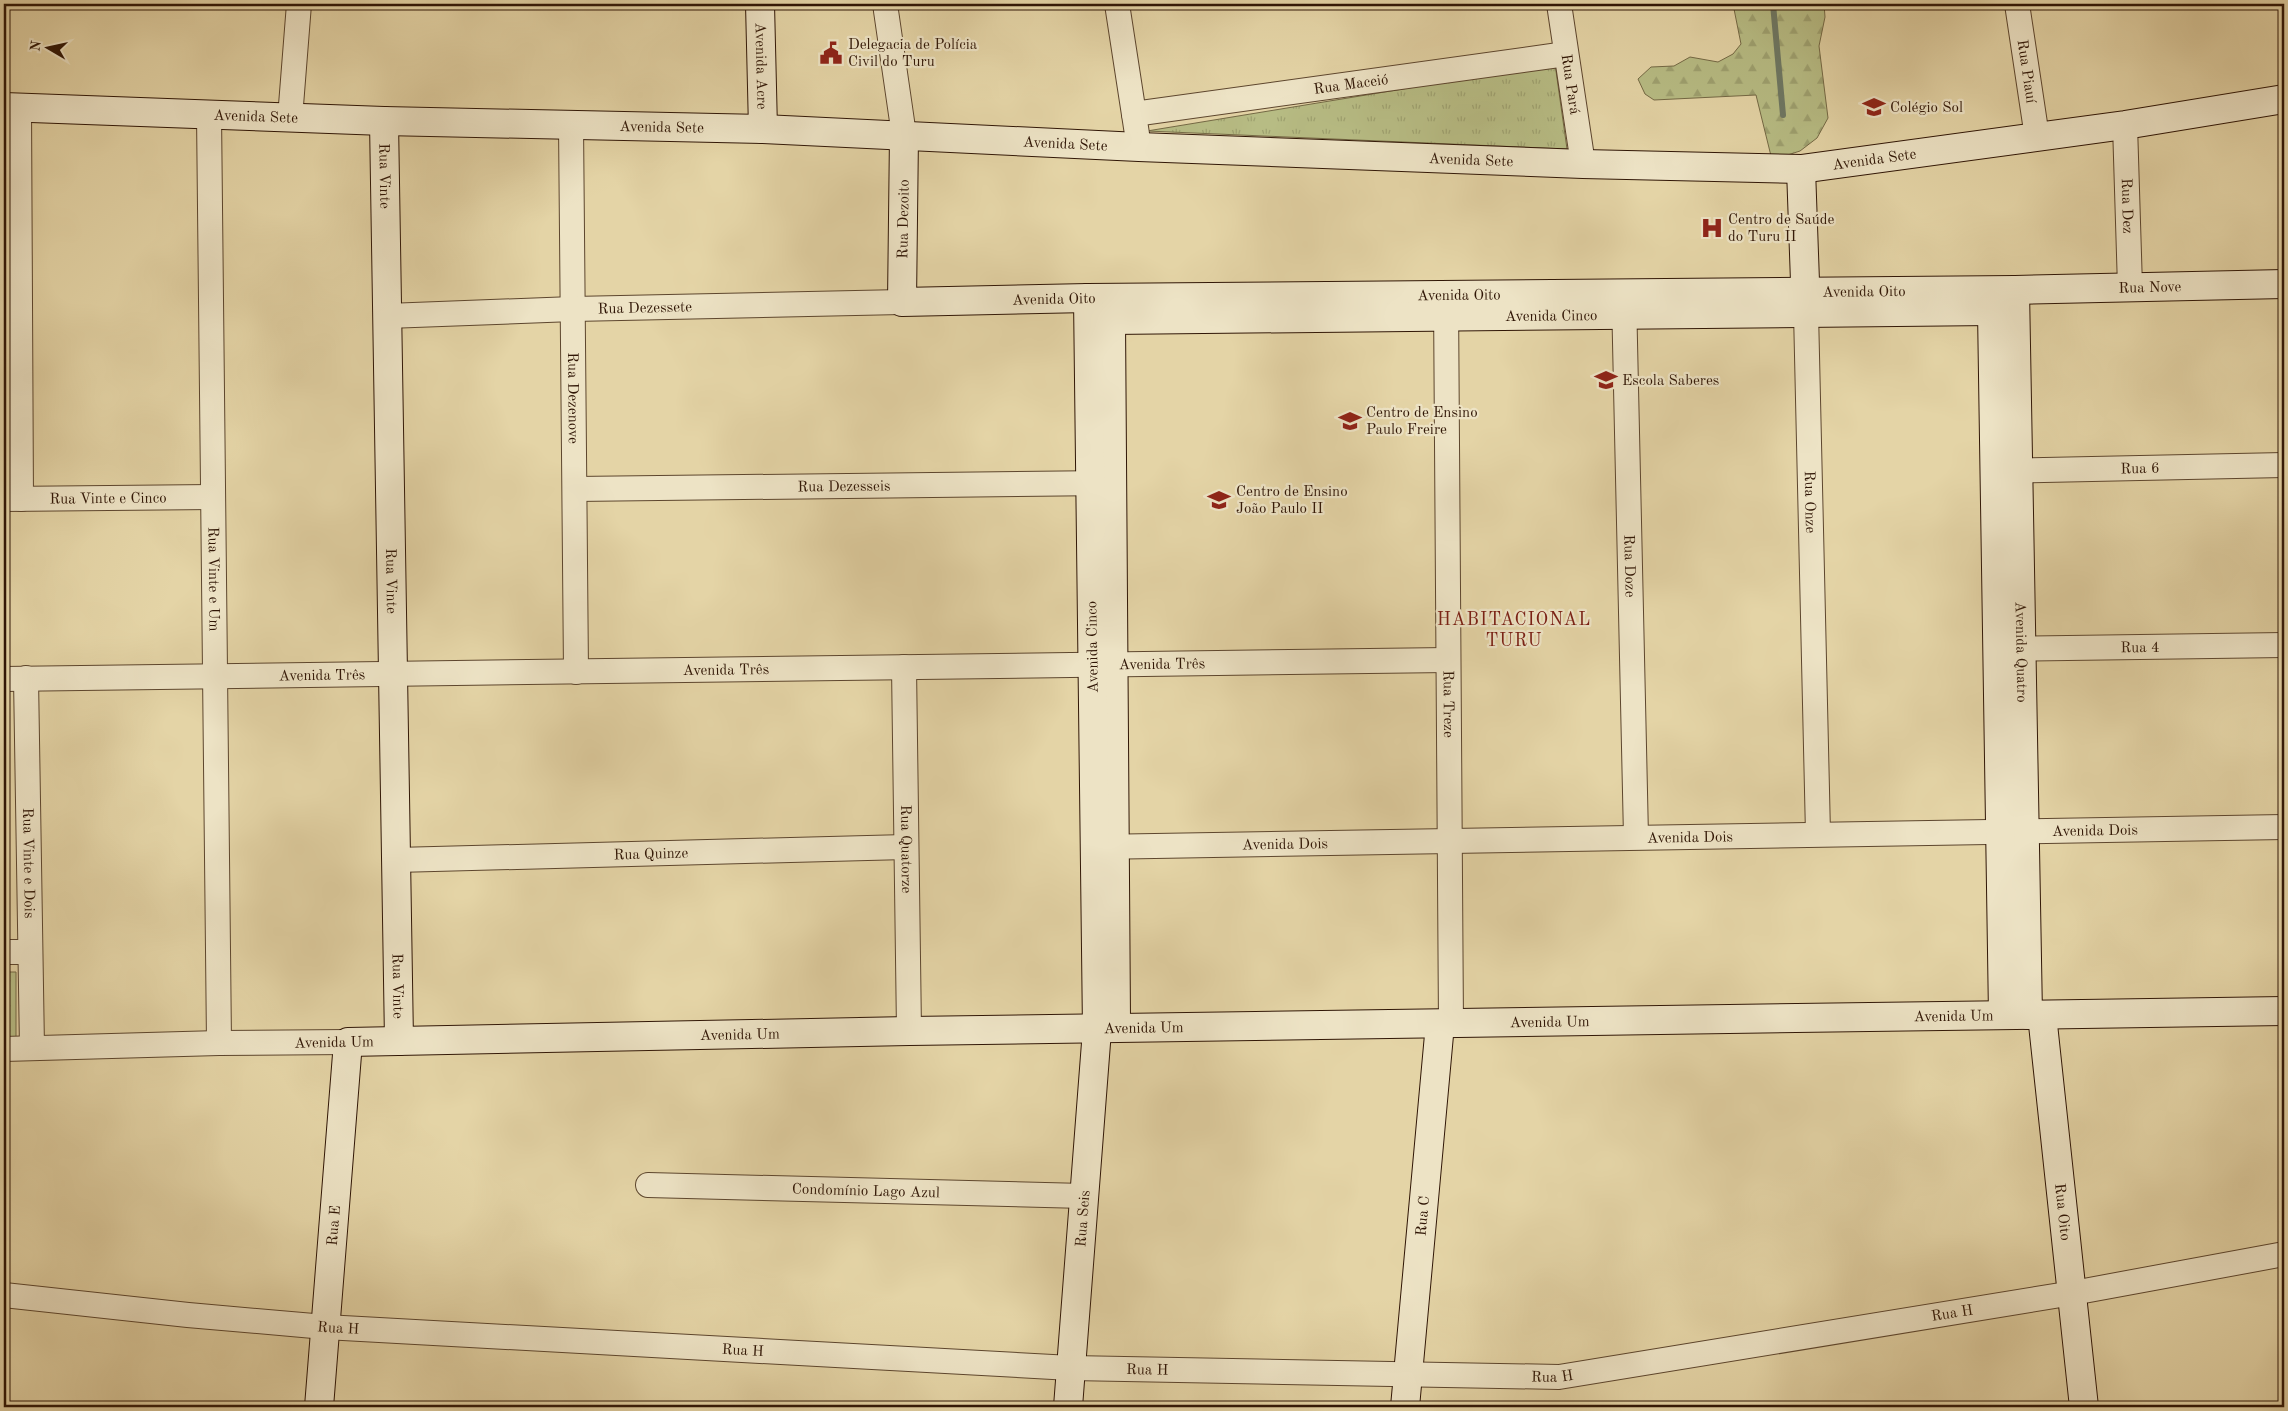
<svg xmlns="http://www.w3.org/2000/svg" width="2288" height="1411" viewBox="0 0 2288 1411" font-family="'Old Standard TT',serif">
  <defs>
    <pattern id="forest-firs" width="22" height="20" patternUnits="userSpaceOnUse" patternTransform="scale(1.25)"><rect width="22" height="20" fill="#b7bc84"/><path d="M5 1l3.5 6h-7zM16 11l3.5 6h-7z" fill="#9ea170"/></pattern>
    <pattern id="park-tufts" width="24" height="20" patternUnits="userSpaceOnUse" patternTransform="scale(1.25)"><rect width="24" height="20" fill="#b7bc84"/><path d="M3 7l-1-3M5 7V3M7 7l1-3M15 17l-1-3M17 17v-4M19 17l1-3" fill="none" stroke="#9ea170"/></pattern>
  </defs>
  <rect width="100%" height="100%" fill="#e4d4a6"/>
  <filter id="stains"><feTurbulence type="fractalNoise" baseFrequency=".004" numOctaves="4"/><feColorMatrix values="0 0 0 0 .2 0 0 0 0 .09 0 0 0 0 .02 0 0 0 .5 -.17"/></filter>
  <radialGradient id="worn" r=".72"><stop offset=".6" stop-color="#630" stop-opacity="0"/><stop offset="1" stop-color="#630" stop-opacity=".3"/></radialGradient>
  <path fill="url(#forest-firs)" stroke="#746945" d="M1733 4H1824L1825 17 1819 46 1828 118 1817 138 1800 151 1772 160 1756 95 1654 100 1645 94 1638 79 1651 67 1674 66 1690 57 1718 62 1733 54 1741 44Z"/>
  <g fill="url(#park-tufts)" stroke="#746945">
    <path d="M1555 64 1567 149 1147 131Z"/>
    <path d="M4 972H16V1038L4 1039Z"/>
  </g>
  <g fill="none" stroke-linecap="round" stroke-linejoin="round">
    <path stroke="#6e7864" stroke-width="6" d="M1773 4 1783 115"/>
    <defs>
      <g id="street">
        <path d="M885 4 904 135"/>
        <path d="M1117 4 1139 147"/>
        <path id="s1" d="M1559 4 1583 164"/>
        <path id="s2" d="M2017 4 2037 137"/>
        <path d="M19 107 21 499"/>
        <path id="s3" d="M209 114 219 1043"/>
        <path id="s4" d="M1134 114 1566 54"/>
        <path d="M290 118 299 4"/>
        <path id="s5" d="M571 124 576 672"/>
        <path id="s6" d="M2125 125 2130 287"/>
        <path id="s7" d="M1624 297 1636 837"/>
        <path id="s8" d="M1446 298 1451 1024"/>
        <path id="s9" d="M1806 312 1818 834"/>
        <path id="s10" d="M387 316 573 309 902 302"/>
        <path id="s11" d="M2001 471 2284 465"/>
        <path id="s12" d="M575 489 1108 483"/>
        <path id="s13" d="M4 499 213 497"/>
        <path id="s14" d="M2004 649 2284 645"/>
        <path id="s15" d="M904 667 909 1031"/>
        <path id="s16" d="M26 678 32 1048"/>
        <path id="s17" d="M4 679 1448 660"/>
        <path id="s18" d="M1096 847 2284 827"/>
        <path id="s19" d="M396 860 906 847"/>
        <path d="M4 952H30"/>
        <path d="M4 1049 219 1043 348 1042"/>
        <path id="s20" d="M648 1185 1084 1196"/>
        <path id="s21" d="M4 1295 188 1315 325 1327 1071 1368 1559 1377 2073 1293 2284 1254"/>
      </g>
      <g id="secondary">
        <path id="s22" d="M760 4 763 129"/>
        <path id="s23" d="M4 107 384 121 763 129 1139 147 1583 164 1801 169 2125 125 2284 99"/>
        <path id="s24" d="M384 121 399 1041"/>
        <path id="s25" d="M904 135 902 302 1088 298 2015 290 2284 284"/>
        <path d="M1801 169 1806 310"/>
        <path id="s26" d="M2015 290 2028 1015"/>
        <path id="s27" d="M1088 298 1111 320 1992 311"/>
        <path d="M1992 311 2003 1015"/>
        <path d="M1111 320 1116 1020"/>
        <path id="s28" d="M2042 1015 2084 1407"/>
        <path id="s29" d="M319 1407 348 1042 909 1031 2284 1011"/>
        <path id="s30" d="M1068 1407 1097 1030 1088 298"/>
        <path id="s31" d="M1405 1407 1440 1024"/>
      </g>
    </defs>
    <use href="#street" stroke="#5d462e" stroke-width="26"/>
    <use href="#secondary" stroke="#301606" stroke-width="30"/>
    <use href="#street" stroke="#ede3c5" stroke-width="24"/>
    <use href="#secondary" stroke="#ede3c5" stroke-width="28"/>
  </g>
  <defs>
    <symbol id="civic-bare" viewBox="-9 -9 18 18"><path d="M-.6-6.5H3V-4.5H.6V-3L4-1V1h2V6H-6V1h2V-1L-.6-3ZM-1.2 2.5V6h2.4V2.5Z" fill="#8f2418" stroke="#ede3c5" stroke-width="2.5" paint-order="stroke"/></symbol>
    <symbol id="school-bare" viewBox="-9 -9 18 18"><path d="M0-5L7-2L0 1L-7-2ZM-4 1L0 2.5L4 1V4Q0 6-4 4Z" fill="#8f2418" stroke="#ede3c5" stroke-width="2.5" paint-order="stroke"/></symbol>
    <symbol id="hospital-bare" viewBox="-9 -9 18 18"><path d="M-5-5h3v3.5h4V-5h3V5h-3V1.5h-4V5h-3Z" fill="#8f2418" stroke="#ede3c5" stroke-width="2.5" paint-order="stroke"/></symbol>
  </defs>
  <g fill-rule="evenodd">
    <use href="#civic-bare" x="815" y="37" width="32" height="32"/>
    <use href="#school-bare" x="1858" y="91" width="32" height="32"/>
    <use href="#hospital-bare" x="1696" y="212" width="32" height="32"/>
    <use href="#school-bare" x="1590" y="364" width="32" height="32"/>
    <use href="#school-bare" x="1334" y="405" width="32" height="32"/>
    <use href="#school-bare" x="1203" y="484" width="32" height="32"/>
  </g>
  <g text-anchor="middle" stroke-width="4.5" stroke-linejoin="round" paint-order="stroke">
    <g font-size="15" fill="#301606" stroke="#ede3c5" text-anchor="start">
      <text x="848" y="49">Delegacia de Polícia<tspan x="848" dy="17">Civil do Turu</tspan></text>
      <text x="1890" y="112">Colégio Sol</text>
      <text x="1728" y="224">Centro de Saúde<tspan x="1728" dy="17">do Turu II</tspan></text>
      <text x="1622" y="385">Escola Saberes</text>
      <text x="1366" y="417">Centro de Ensino<tspan x="1366" dy="17">Paulo Freire</tspan></text>
      <text x="1236" y="496">Centro de Ensino<tspan x="1236" dy="17">João Paulo II</tspan></text>
    </g>
    <g font-size="15" fill="#301606" stroke="#ede3c5">
      <text dy="5" stroke="none"><textPath href="#s22" startOffset="62">Avenida Acre</textPath></text>
      <text dy="5" stroke="none"><textPath href="#s2" startOffset="68">Rua Piauí</textPath></text>
      <text dy="5" stroke="none"><textPath href="#s4" startOffset="219">Rua Maceió</textPath></text>
      <text dy="5" stroke="none"><textPath href="#s1" startOffset="81">Rua Pará</textPath></text>
      <text dy="5" stroke="none"><textPath href="#s23" startOffset="252">Avenida Sete</textPath></text>
      <text dy="5" stroke="none"><textPath href="#s23" startOffset="658">Avenida Sete</textPath></text>
      <text dy="5" stroke="none"><textPath href="#s23" startOffset="1062">Avenida Sete</textPath></text>
      <text dy="5" stroke="none"><textPath href="#s23" startOffset="1468">Avenida Sete</textPath></text>
      <text dy="5" stroke="none"><textPath href="#s23" startOffset="1872">Avenida Sete</textPath></text>
      <text dy="5" stroke="none"><textPath href="#s24" startOffset="55">Rua Vinte</textPath></text>
      <text dy="5" stroke="none"><textPath href="#s6" startOffset="81">Rua Dez</textPath></text>
      <text transform="translate(903 219) rotate(-89)" y="5">Rua Dezoito</text>
      <text dy="5" stroke="none"><textPath href="#s25" startOffset="1415">Rua Nove</textPath></text>
      <text dy="5" stroke="none"><textPath href="#s25" startOffset="1129">Avenida Oito</textPath></text>
      <text dy="5" stroke="none"><textPath href="#s25" startOffset="724">Avenida Oito</textPath></text>
      <text dy="5" stroke="none"><textPath href="#s25" startOffset="319">Avenida Oito</textPath></text>
      <text dy="5" stroke="none"><textPath href="#s10" startOffset="258">Rua Dezessete</textPath></text>
      <text dy="5" stroke="none"><textPath href="#s27" startOffset="472">Avenida Cinco</textPath></text>
      <text dy="5" stroke="none"><textPath href="#s5" startOffset="274">Rua Dezenove</textPath></text>
      <text dy="5" stroke="none"><textPath href="#s11" startOffset="139">Rua 6</textPath></text>
      <text dy="5" stroke="none"><textPath href="#s12" startOffset="269">Rua Dezesseis</textPath></text>
      <text dy="5" stroke="none"><textPath href="#s13" startOffset="104">Rua Vinte e Cinco</textPath></text>
      <text dy="5" stroke="none"><textPath href="#s9" startOffset="190">Rua Onze</textPath></text>
      <text dy="5" stroke="none"><textPath href="#s7" startOffset="269">Rua Doze</textPath></text>
      <text dy="5" stroke="none"><textPath href="#s3" startOffset="465">Rua Vinte e Um</textPath></text>
      <text dy="5" stroke="none"><textPath href="#s24" startOffset="460">Rua Vinte</textPath></text>
      <text transform="translate(1092 647) rotate(-91)" y="5">Avenida Cinco</text>
      <text dy="5" stroke="none"><textPath href="#s14" startOffset="136">Rua 4</textPath></text>
      <text dy="5" stroke="none"><textPath href="#s26" startOffset="362">Avenida Quatro</textPath></text>
      <text dy="5" stroke="none"><textPath href="#s17" startOffset="1158">Avenida Três</textPath></text>
      <text dy="5" stroke="none"><textPath href="#s17" startOffset="722">Avenida Três</textPath></text>
      <text dy="5" stroke="none"><textPath href="#s17" startOffset="318">Avenida Três</textPath></text>
      <text dy="5" stroke="none"><textPath href="#s8" startOffset="406">Rua Treze</textPath></text>
      <text dy="5" stroke="none"><textPath href="#s18" startOffset="999">Avenida Dois</textPath></text>
      <text dy="5" stroke="none"><textPath href="#s18" startOffset="594">Avenida Dois</textPath></text>
      <text dy="5" stroke="none"><textPath href="#s18" startOffset="189">Avenida Dois</textPath></text>
      <text dy="5" stroke="none"><textPath href="#s15" startOffset="182">Rua Quatorze</textPath></text>
      <text dy="5" stroke="none"><textPath href="#s19" startOffset="255">Rua Quinze</textPath></text>
      <text dy="5" stroke="none"><textPath href="#s16" startOffset="185">Rua Vinte e Dois</textPath></text>
      <text dy="5" stroke="none"><textPath href="#s24" startOffset="865">Rua Vinte</textPath></text>
      <text dy="5" stroke="none"><textPath href="#s29" startOffset="1972">Avenida Um</textPath></text>
      <text dy="5" stroke="none"><textPath href="#s29" startOffset="1568">Avenida Um</textPath></text>
      <text dy="5" stroke="none"><textPath href="#s29" startOffset="1162">Avenida Um</textPath></text>
      <text dy="5" stroke="none"><textPath href="#s29" startOffset="758">Avenida Um</textPath></text>
      <text transform="translate(334 1042) rotate(-1)" y="5">Avenida Um</text>
      <text dy="5" stroke="none"><textPath href="#s20" startOffset="218">Condomínio Lago Azul</textPath></text>
      <text dy="5" stroke="none"><textPath href="#s28" startOffset="198">Rua Oito</textPath></text>
      <text dy="5" stroke="none"><textPath href="#s31" startOffset="192">Rua C</textPath></text>
      <text dy="5" stroke="none"><textPath href="#s30" startOffset="189">Rua Seis</textPath></text>
      <text dy="5" stroke="none"><textPath href="#s29" startOffset="182">Rua E</textPath></text>
      <text dy="5" stroke="none"><textPath href="#s21" startOffset="1956">Rua H</textPath></text>
      <text dy="5" stroke="none"><textPath href="#s21" startOffset="336">Rua H</textPath></text>
      <text dy="5" stroke="none"><textPath href="#s21" startOffset="741">Rua H</textPath></text>
      <text dy="5" stroke="none"><textPath href="#s21" startOffset="1146">Rua H</textPath></text>
      <text dy="5" stroke="none"><textPath href="#s21" startOffset="1551">Rua H</textPath></text>
    </g>
    <g font-size="18" letter-spacing="1" fill="#7a1f14" stroke="#ede3c5">
      <text x="1514" y="625">HABITACIONAL<tspan x="1514" dy="21">TURU</tspan></text>
    </g>
  </g>
  <rect width="2288" height="1411" fill="none" stroke="#e4d4a6" stroke-width="20"/>
  <rect x="5" y="5" width="2278" height="1401" fill="none" stroke="#301606" stroke-width="2.5"/>
  <rect x="10" y="10" width="2268" height="1391" fill="none" stroke="#301606"/>
  <g transform="translate(48 48) rotate(279)" stroke="#ede3c5" stroke-width="4" paint-order="stroke">
  <path d="M0-4L9 19L0 12L-9 19Z" fill="#301606"/>
  <text y="-8" font-size="14" font-weight="bold" text-anchor="middle" fill="#301606">N</text>
  </g>
  <rect width="100%" height="100%" filter="url(#stains)"/>
  <rect width="100%" height="100%" fill="url(#worn)"/>
</svg>
